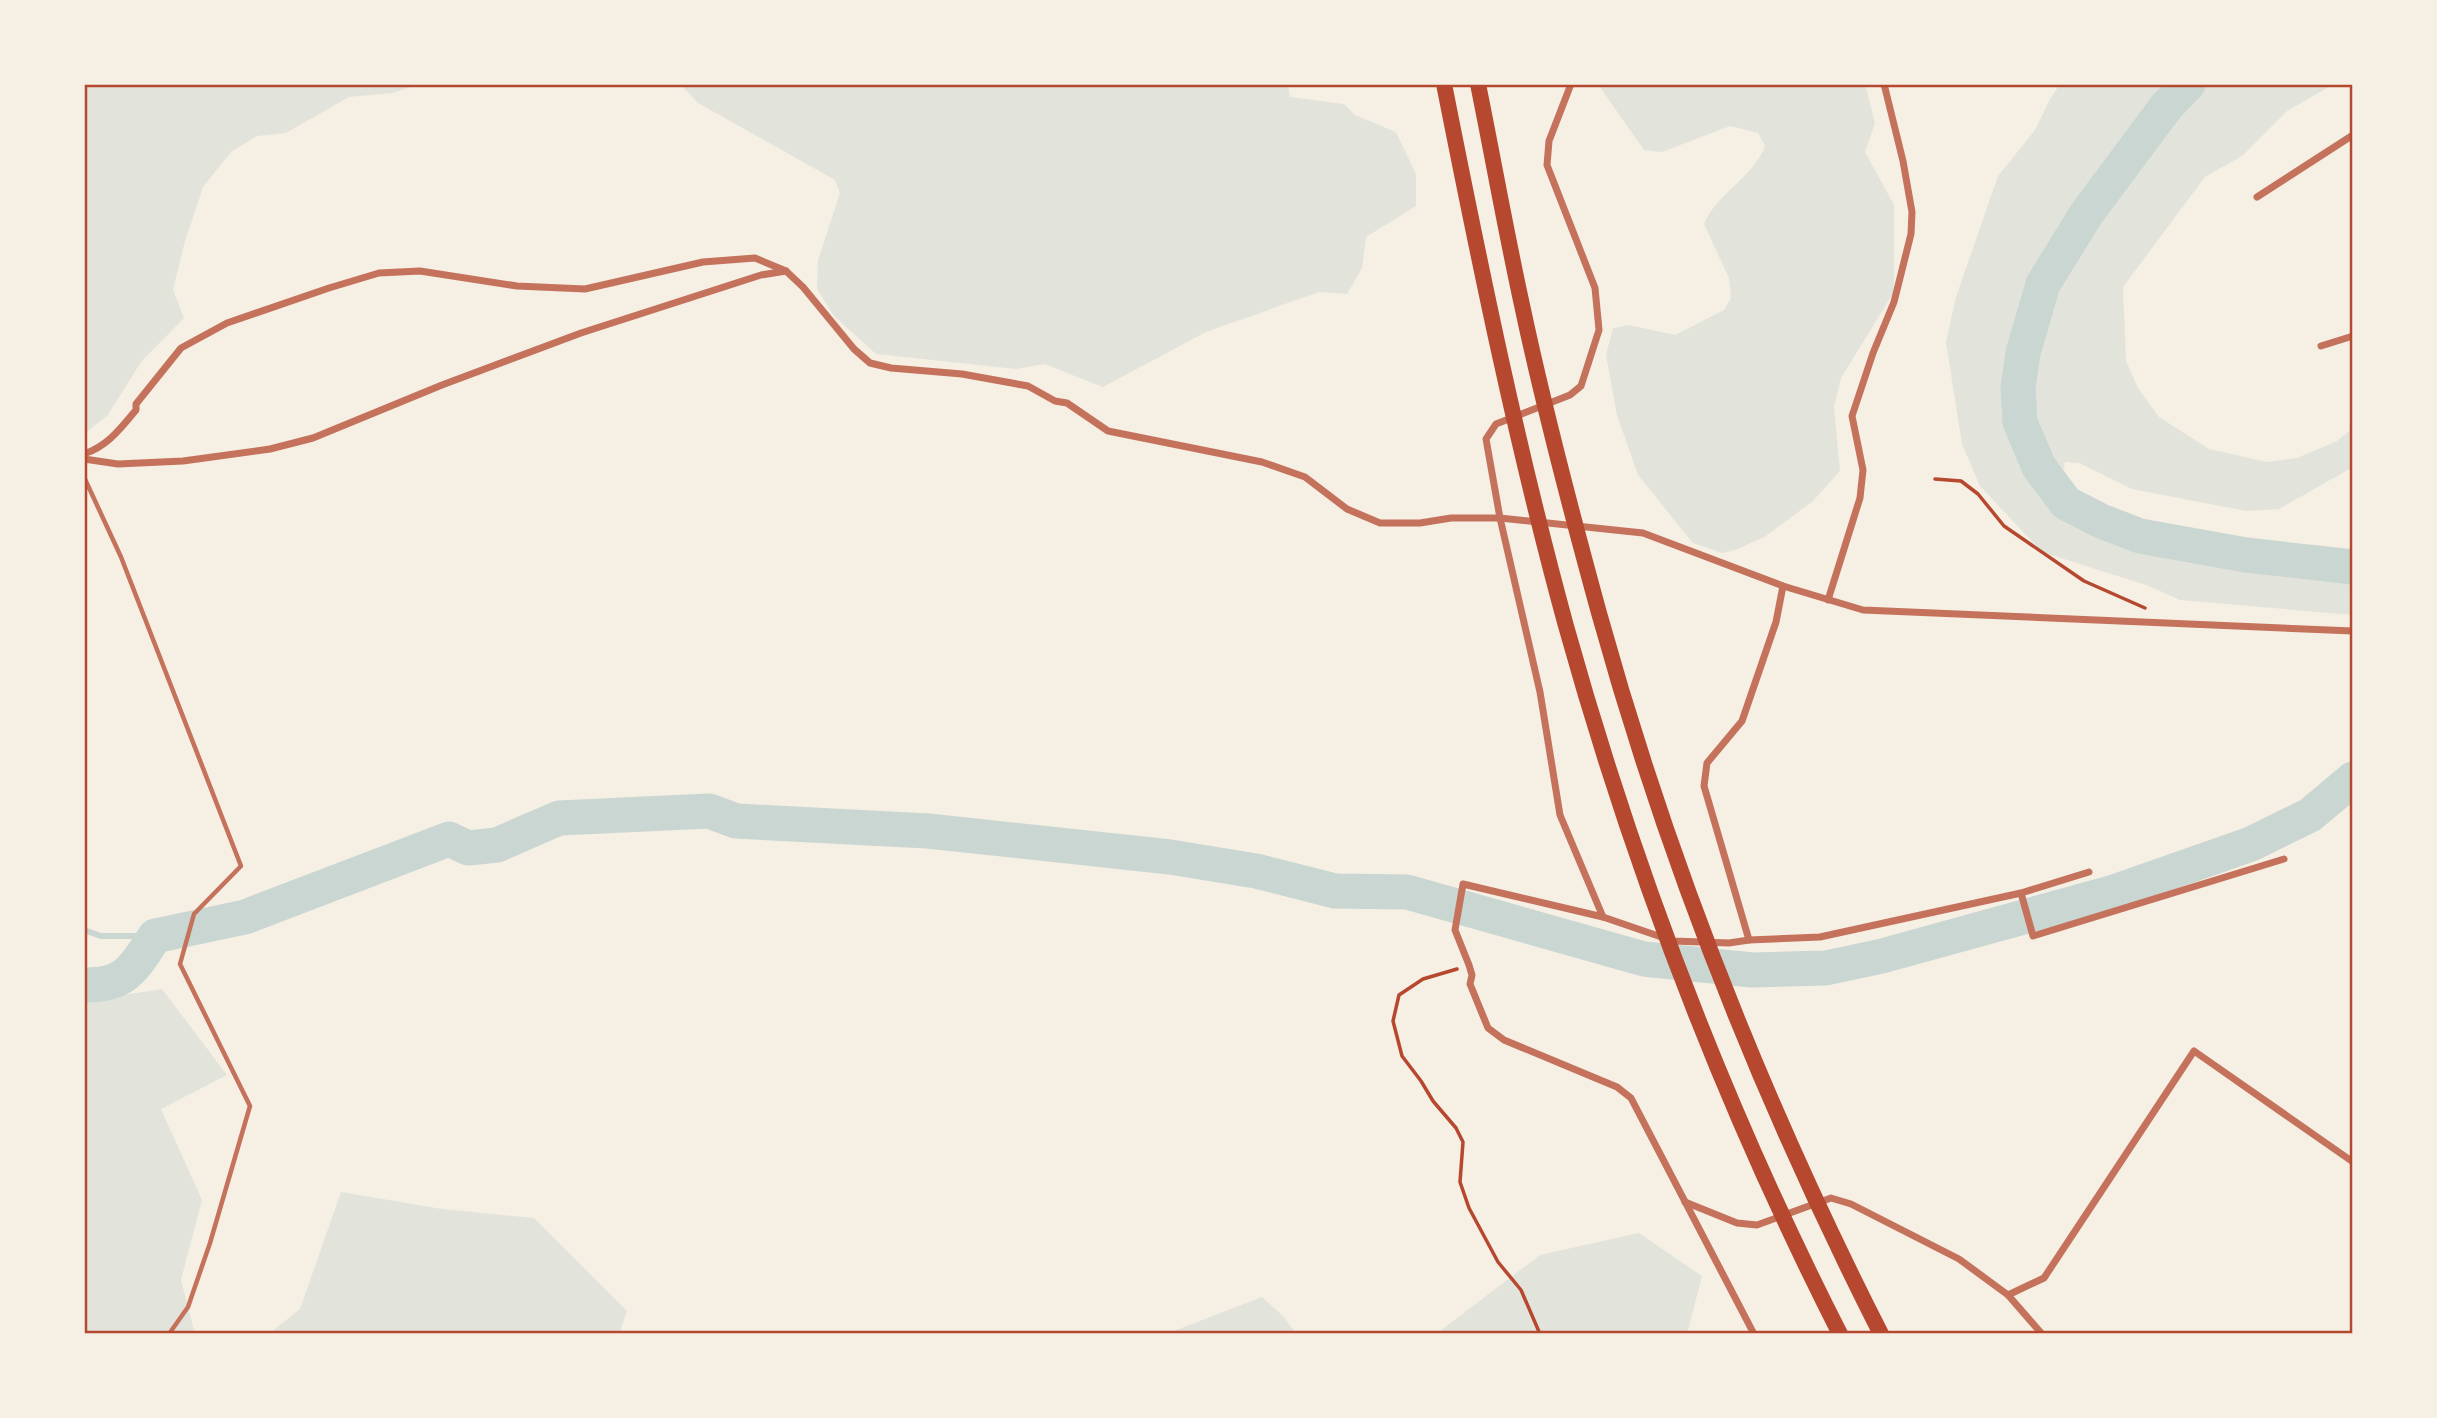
<svg xmlns="http://www.w3.org/2000/svg" width="2437" height="1418" viewBox="0 0 2437 1418" font-family="Raleway,sans-serif">
  <rect width="100%" height="100%" fill="#f6efe4"/>
  <g fill="#e2e4dc">
    <path d="M84 84H421L392 93 349 97 286 133 257 136 231 152 203 187 184 245 173 290 184 318 141 362 108 415 84 434Z"/>
    <path d="M680 84H1288L1290 97 1344 104 1355 115 1396 132 1416 174V206L1366 237 1362 268 1347 294 1319 292 1206 332 1103 387 1044 364 1016 369 876 354 834 316 817 289 818 260 840 193 835 180 698 103Z"/>
    <path d="M1600 84H1865L1875 123 1865 152 1894 205V292L1841 378 1834 407 1840 471 1813 501 1766 536 1738 549 1723 553 1693 543 1638 475 1617 415 1606 355 1613 328 1629 325 1675 335 1724 310 1731 298 1729 278 1704 224C1717 193 1753 178 1765 146L1758 133 1730 126 1662 152 1644 150 1602 90Z"/>
    <path d="M2060 84H2334L2287 111 2242 156 2205 177 2123 287 2126 361 2138 388 2159 417 2209 449 2267 462 2297 458 2337 441 2353 428V467L2279 509 2246 511 2132 489 2079 463 2065 462 2062 476 2069 491 2107 517 2177 539 2353 570V615L2180 600 2149 586 2042 552 1980 486 1962 444 1946 342 1956 297 1998 176 2035 130 2050 99Z"/>
    <path d="M162 989 227 1075 161 1109 202 1200 181 1280 195 1334H84V1001Z"/>
    <path d="M341 1192 442 1209 534 1218 627 1311 619 1334H269L300 1309Z"/>
    <path d="M1639 1233 1702 1276 1687 1334H1436L1540 1255Z"/>
    <path d="M1262 1297 1284 1317 1296 1334H1166Z"/>
  </g>
  <g fill="none" stroke-linecap="round" stroke-linejoin="round">
    <path stroke="#c9d6d2" stroke-width="6" d="M84 930 101 936H155"/>
    <g stroke="#c9d6d2" stroke-width="35">
      <path d="M2188 84 2166 107 2087 213 2043 284 2023 353 2018 388 2020 422 2039 467 2066 503 2101 521 2140 536 2246 555 2353 567"/>
      <path d="M84 985C126 986 134 968 155 936L245 917 449 839 468 848 497 845 559 818 709 811 736 821 928 831 1170 857 1256 871 1335 891 1407 892 1644 959 1752 970 1826 968 1882 956 2114 892 2251 844 2310 815 2353 779"/>
    </g>
    <g stroke="#b5482f" stroke-width="3.5">
      <path d="M1935 479 1961 481 1978 494 2004 526 2084 581 2145 608"/>
      <path d="M1457 969 1423 979 1399 995 1393 1021 1402 1056 1421 1081 1433 1101 1456 1128 1463 1142 1460 1182 1469 1208 1498 1262 1521 1290 1540 1334"/>
    </g>
    <path stroke="#c5725c" stroke-width="4.5" d="M84 477 121 557 241 866 194 914 180 964 250 1106 210 1243 188 1307 169 1334"/>
    <g stroke="#c5725c" stroke-width="7">
      <path d="M1571 84 1549 141 1547 165 1595 288 1599 330 1581 386 1570 395 1496 424 1486 439 1500 518 1540 692 1560 815 1603 917"/>
      <path d="M2257 197 2353 135"/>
      <path d="M2321 346 2353 336"/>
      <path d="M84 454C108 446 121 428 136 410V404L181 348 227 323 329 288 379 273 420 271 517 286 585 289 703 262 755 258 786 271 803 287 854 349 870 363 891 368 962 374 1028 386 1055 401 1067 403 1108 431 1262 462 1305 477 1347 509 1380 523H1420L1451 518H1500L1643 533 1783 586 1863 610 2353 631"/>
      <path d="M84 459 118 464 183 461 270 449 313 438 442 385 581 333 761 275 786 271"/>
      <path d="M1828 600 1860 498 1863 470 1852 416 1873 353 1894 302 1911 234 1912 212 1903 161 1884 84"/>
      <path d="M2021 893 2033 936 2284 859"/>
      <path d="M1749 940 1704 786 1707 763 1742 721 1776 622 1783 586"/>
      <path d="M1685 1202 1737 1223 1757 1225 1831 1198 1851 1204 1959 1259 2008 1295 2042 1334"/>
      <path d="M2008 1295 2044 1278 2194 1051 2353 1162"/>
      <path d="M1754 1334 1631 1098 1617 1087 1504 1040 1488 1028 1470 984 1472 975 1469 965 1455 930 1463 884 1603 917 1673 941 1729 943 1749 940 1820 937 2021 893 2089 872"/>
    </g>
    <g stroke="#b5482f" stroke-width="16">
      <path d="M1444 84C1480 266 1517 447 1566 626 1634 870 1725 1108 1840 1334"/>
      <path d="M1478 84C1493 158 1506 232 1522 305 1544 409 1571 511 1599 613 1668 862 1764 1104 1881 1334"/>
    </g>
  </g>
  <rect width="2437" height="1418" fill="none" stroke="#f6efe4" stroke-width="172"/>
  <rect x="86" y="86" width="2265" height="1246" fill="none" stroke="#b5482f" stroke-width="2.5"/>
</svg>
